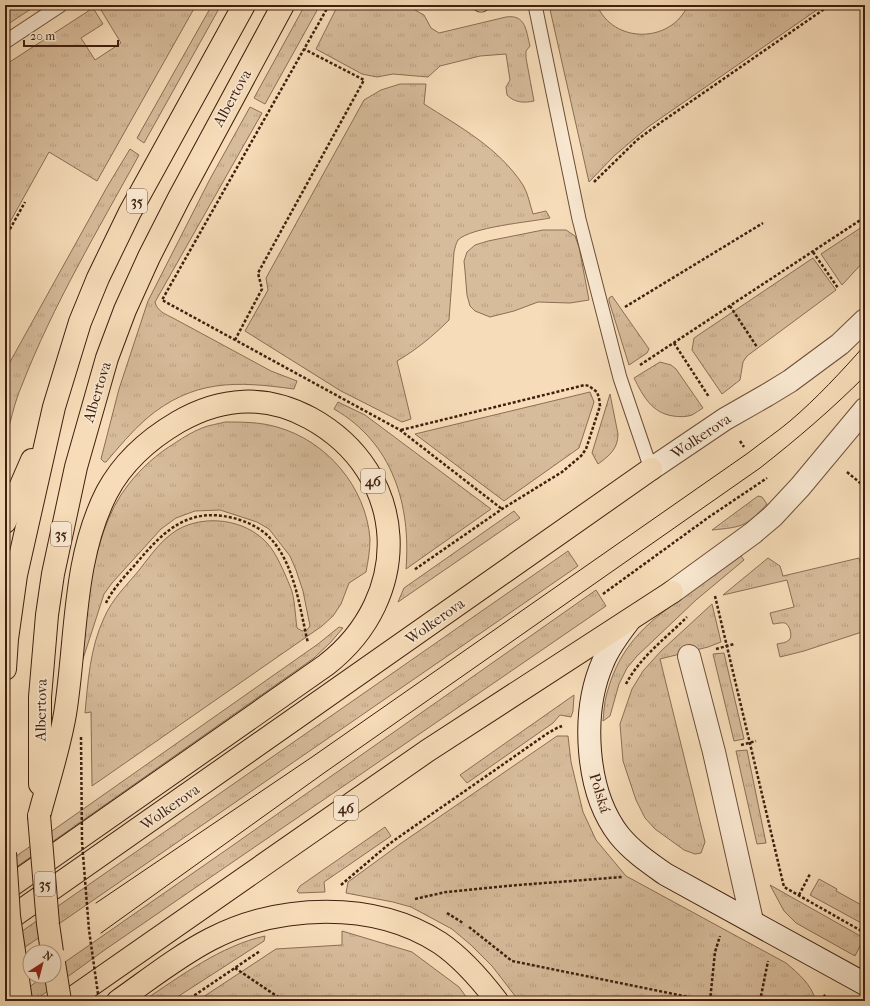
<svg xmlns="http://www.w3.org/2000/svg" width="870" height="1006" viewBox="0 0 870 1006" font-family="'IM FELL French Canon',serif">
  <defs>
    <pattern id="grass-tufts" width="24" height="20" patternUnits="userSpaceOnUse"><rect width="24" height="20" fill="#d7bc9b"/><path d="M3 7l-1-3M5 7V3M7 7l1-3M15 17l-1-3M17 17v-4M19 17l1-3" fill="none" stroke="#baa184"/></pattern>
  </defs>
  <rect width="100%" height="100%" fill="#f6dcb8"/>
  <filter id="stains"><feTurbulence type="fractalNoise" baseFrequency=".005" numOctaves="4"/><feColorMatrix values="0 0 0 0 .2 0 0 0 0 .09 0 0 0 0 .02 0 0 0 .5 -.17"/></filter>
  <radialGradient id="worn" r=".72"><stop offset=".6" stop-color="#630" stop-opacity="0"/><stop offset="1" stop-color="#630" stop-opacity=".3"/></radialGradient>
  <g fill="url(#grass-tufts)" stroke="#8c6e54">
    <path d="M17 5H37L5 26V12Z"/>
    <path d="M98 5H196L97 181 49 152 5 231V65L93 8 103 24 81 38 95 60 121 43Z"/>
    <path d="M212 5H221L144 143 137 138Z"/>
    <path d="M305 5H320L265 104 254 98Z"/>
    <path d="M338 5H406L424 15 431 28 439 33 506 17C526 14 526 31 530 46L526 51V58L534 101C524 103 515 103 507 95L506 87 510 80 506 54 480 56 440 66 428 77 393 74 377 77 362 74 316 49Z"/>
    <path d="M549 5H597C613 44 671 44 688 5H824L648 127 614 156 589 182Z"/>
    <path d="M400 84H426L424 104C460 127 499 148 523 185 528 193 530 205 533 214L546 211 550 218C530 222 471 227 458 240 456 243 455 248 454 252L449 320C433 336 416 350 397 361L411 419 402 422 341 391 245 331 268 290 266 278 364 100 381 90Z"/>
    <path d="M250 107 262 113 155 302C157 311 165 314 173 318L271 371 297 381 294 389C236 381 193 379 146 419 131 432 119 447 106 462H104L101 459 119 389 148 301 210 179Z"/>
    <path d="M130 149 139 155C98 230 53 305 22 385 14 403 10 424 5 443V371L107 187Z"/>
    <path d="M865 225V260L842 285 821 254Z"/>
    <path d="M543 230H566L575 236 579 247 589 300 570 303 538 302 514 311 490 317 475 311 470 306 467 295 465 271 464 261 467 252 475 245 488 241Z"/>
    <path d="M813 258 836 290 747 356 743 362 740 380 722 394 692 350 694 338Z"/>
    <path d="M612 296 649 349 647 353 629 365 609 301V298Z"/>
    <path d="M660 362 671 365 676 369 703 408C699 410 696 413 692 415 687 417 679 417 673 416 652 413 643 396 634 378Z"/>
    <path d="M590 392 594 402 579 448 504 501 415 434Z"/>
    <path d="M610 394 618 434C618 449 609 456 598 464L592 453Z"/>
    <path d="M338 402 365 415 491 509 406 569C411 505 393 443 334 409Z"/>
    <path d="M225 422C242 422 260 422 277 427 327 441 366 487 370 539 370 550 368 562 366 572L349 583 341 604 333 616 322 626 92 786 91 712 85 713C88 681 90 648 104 618 112 599 127 585 140 569 151 555 161 540 177 530 205 514 245 519 267 543 277 554 284 572 290 586 295 597 295 615 297 628L302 631 307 630 310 626 303 591 296 570 290 556 269 529 257 522 220 510 195 511 176 518 161 529 112 583 104 594 82 662C85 635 86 607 91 581 96 550 108 510 128 485 141 468 157 454 175 443 184 437 192 432 202 428 209 425 218 424 225 422Z"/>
    <path d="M758 496 762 497 767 504C746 527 742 527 712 530Z"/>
    <path d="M514 511 520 518 398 602 404 588Z"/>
    <path d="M568 551 578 566 5 961V943Z"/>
    <path d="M741 556 744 560 696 600 637 656 627 668 619 684 610 716 603 721C604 712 604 702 607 693 621 641 651 620 693 590 709 579 725 567 741 556Z"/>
    <path d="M768 558 780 566 783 576 859 558 864 576H865V631L804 651 780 657 777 644C781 643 786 643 789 640 793 637 790 625 785 623 782 622 776 624 773 624L770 613 794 607 787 580 723 595Z"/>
    <path d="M596 590 606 606 106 949 34 1001H9L229 848Z"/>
    <path d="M712 604 721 642 708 647 660 659 705 842 701 853 695 854 684 850 655 829 645 818 636 800 623 761 620 724 632 689 643 671 661 651Z"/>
    <path d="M339 627 343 628 330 643 314 658 5 875V864L318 644Z"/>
    <path d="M724 653 744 739 734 741 713 654Z"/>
    <path d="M574 695 573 711 571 717 560 715 553 723 467 783 460 775Z"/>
    <path d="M557 736H568L571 762 583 812 596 840 626 876 786 963C799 974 811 984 816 1001H519L492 966 471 945 452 929 411 907 393 902 346 893 348 882 400 844Z"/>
    <path d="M747 750 766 843 757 844 736 751Z"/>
    <path d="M385 827 391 836 324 882 325 892 299 893 297 891 300 886Z"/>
    <path d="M819 879 837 889 836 891 838 892 865 907V925L810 895Z"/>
    <path d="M770 885 864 938 855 956 796 923 784 911Z"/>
    <path d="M342 931 412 952 459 987 469 1001H197L276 949 342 945Z"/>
    <path d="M265 936 264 941 171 1001H143C181 976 220 946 265 936Z"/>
  </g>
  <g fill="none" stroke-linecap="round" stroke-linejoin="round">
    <defs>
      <g id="lane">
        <path d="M480 5H482"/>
        <path d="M535 5 579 219 620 378 651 469"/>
        <path d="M5 42 61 5"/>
      </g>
      <g id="street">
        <path d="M651 469 725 419 767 395 790 381 840 344 865 320"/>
        <path d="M672 592 753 533 773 516 800 487 865 409"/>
        <path d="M689 656 714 752 752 921"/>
      </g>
      <path id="secondary" d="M629 621C619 634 609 647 603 662 581 712 585 791 619 835 632 851 648 862 665 874L865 984"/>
      <g id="primary">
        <path d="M5 522 32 460"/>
        <path d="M5 669 7 639 16 575 54 407 80 322 98 278 130 212 244 5"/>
        <path d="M40 784V697L47 615 53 574 76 467 107 358 125 310 149 257 179 198 283 5"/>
        <path d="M5 890 326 665C414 597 410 473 310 418 266 394 221 397 178 422 149 439 123 462 107 492 72 560 77 640 65 714 59 749 48 782 39 816"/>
        <path d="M5 922 651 469"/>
        <path d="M68 1001 427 751 672 592"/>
        <path d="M118 1001C148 980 178 956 211 939 279 904 374 900 440 943 462 958 481 980 497 1001"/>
      </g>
    </defs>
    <use href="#lane" stroke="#6e4e38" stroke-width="15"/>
    <use href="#street" stroke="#6e4e38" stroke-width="24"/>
    <use href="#secondary" stroke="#401f0e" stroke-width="24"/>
    <use href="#primary" stroke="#401f0e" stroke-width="24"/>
    <g stroke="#401f0e" stroke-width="2.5" stroke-dasharray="3 2" stroke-linecap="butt">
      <path d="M329 5 162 300 400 430 502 509"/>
      <path d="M594 182 637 140 660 123 830 5"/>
      <path d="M5 238 25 202"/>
      <path d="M813 252 838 288"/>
      <path d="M730 306 757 347"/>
      <path d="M625 307 763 223"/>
      <path d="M235 340 262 289 258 273 364 80 304 49"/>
      <path d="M674 343 709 397"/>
      <path d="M640 365 865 217"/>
      <path d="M401 430 585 385 589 386 597 392 599 398 600 406 586 449 581 456 562 472 502 509 414 570"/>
      <path d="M740 441 744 447"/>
      <path d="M847 472 865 487"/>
      <path d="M864 557 865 561"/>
      <path d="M603 594 709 517 767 478"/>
      <path d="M715 596 784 887 865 933"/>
      <path d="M106 603C112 590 124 577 134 566 161 534 186 506 233 518 246 521 261 528 270 538 295 564 300 610 308 643"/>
      <path d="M716 649 734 644"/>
      <path d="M626 684C640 657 666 638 687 617"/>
      <path d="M741 745 756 741"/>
      <path d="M341 885 389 844 548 733 557 728 562 726"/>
      <path d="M799 895 810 874"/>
      <path d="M415 899 446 892 518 885 623 877"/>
      <path d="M447 913 463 923"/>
      <path d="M469 927 512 961 708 1001"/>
      <path d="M861 952 865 944"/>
      <path d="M235 968 284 1001"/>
      <path d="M186 1001 260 951"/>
      <path d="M710 1001 715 952 720 936"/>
      <path d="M760 1001 768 961"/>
      <path d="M820 1001 826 994"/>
    </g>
    <use href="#lane" stroke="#f9e8d1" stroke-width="13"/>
    <use href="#street" stroke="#f9e8d1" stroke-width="22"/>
    <use href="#secondary" stroke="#f9e8d1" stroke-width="22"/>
    <use href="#primary" stroke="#f6dcb8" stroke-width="22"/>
    <g stroke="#401f0e" stroke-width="1">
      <path d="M96 903 312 757 748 453C762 442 777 432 790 421 817 398 841 372 865 345"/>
      <path d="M101 933 324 773 760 468C797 439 832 409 865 376"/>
    </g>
    <defs>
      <g id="primary-bridge">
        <path d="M39 816 48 924 52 952"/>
        <path d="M5 853 9 916 21 1001"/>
        <path d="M54 963 60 1001"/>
      </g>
    </defs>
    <use href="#primary-bridge" stroke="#401f0e" stroke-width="24" stroke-linecap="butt"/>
    <path stroke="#401f0e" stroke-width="2.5" stroke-dasharray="3 2" stroke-linecap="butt" d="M81 737 82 842 89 930 99 1001"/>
    <use href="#primary-bridge" stroke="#f6dcb8" stroke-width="22"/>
  </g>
  <g text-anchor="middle" stroke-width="3.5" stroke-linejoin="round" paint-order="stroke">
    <g fill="#f9e8d1" stroke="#785b48" stroke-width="1">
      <rect x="127" y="189" width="20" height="24" rx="3"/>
      <rect x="361" y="469" width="24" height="24" rx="3"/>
      <rect x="51" y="522" width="20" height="24" rx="3"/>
      <rect x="334" y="796" width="24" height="24" rx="3"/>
      <rect x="35" y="872" width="20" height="24" rx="3"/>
    </g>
    <g font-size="14" font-weight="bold" fill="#401f0e">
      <text x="137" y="206">35</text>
      <text x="373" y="486">46</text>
      <text x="61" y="539">35</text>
      <text x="346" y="813">46</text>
      <text x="45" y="889">35</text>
    </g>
    <g font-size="15" fill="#401f0e" stroke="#f9e8d1">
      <text transform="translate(232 98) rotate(-61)" y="5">Albertova</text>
      <text transform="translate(97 392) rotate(-73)" y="5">Albertova</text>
      <text transform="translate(701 436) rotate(-34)" y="5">Wolkerova</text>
      <text transform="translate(435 621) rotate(-35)" y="5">Wolkerova</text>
      <text transform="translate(41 710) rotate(-89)" y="5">Albertova</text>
      <text transform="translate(600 793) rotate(73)" y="5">Polská</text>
      <text transform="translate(170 807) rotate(-35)" y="5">Wolkerova</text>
    </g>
  </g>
  <rect width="870" height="1006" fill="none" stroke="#f6dcb8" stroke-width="20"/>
  <rect x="6" y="6" width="858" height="994" fill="none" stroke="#401f0e" stroke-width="2"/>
  <rect x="10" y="10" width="850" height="986" fill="none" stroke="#401f0e"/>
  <g transform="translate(42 964) rotate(36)"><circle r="19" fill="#f9e8d1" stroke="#af9883"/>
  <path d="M0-3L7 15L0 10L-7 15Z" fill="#8f2418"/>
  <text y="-6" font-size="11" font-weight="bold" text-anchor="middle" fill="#401f0e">N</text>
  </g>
  <path d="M24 40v6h94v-6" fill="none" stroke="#401f0e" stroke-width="2"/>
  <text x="30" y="40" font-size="12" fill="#401f0e" stroke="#f9e8d1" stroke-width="3" paint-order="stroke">20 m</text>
  <rect width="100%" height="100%" filter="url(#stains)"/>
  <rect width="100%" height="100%" fill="url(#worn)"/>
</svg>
